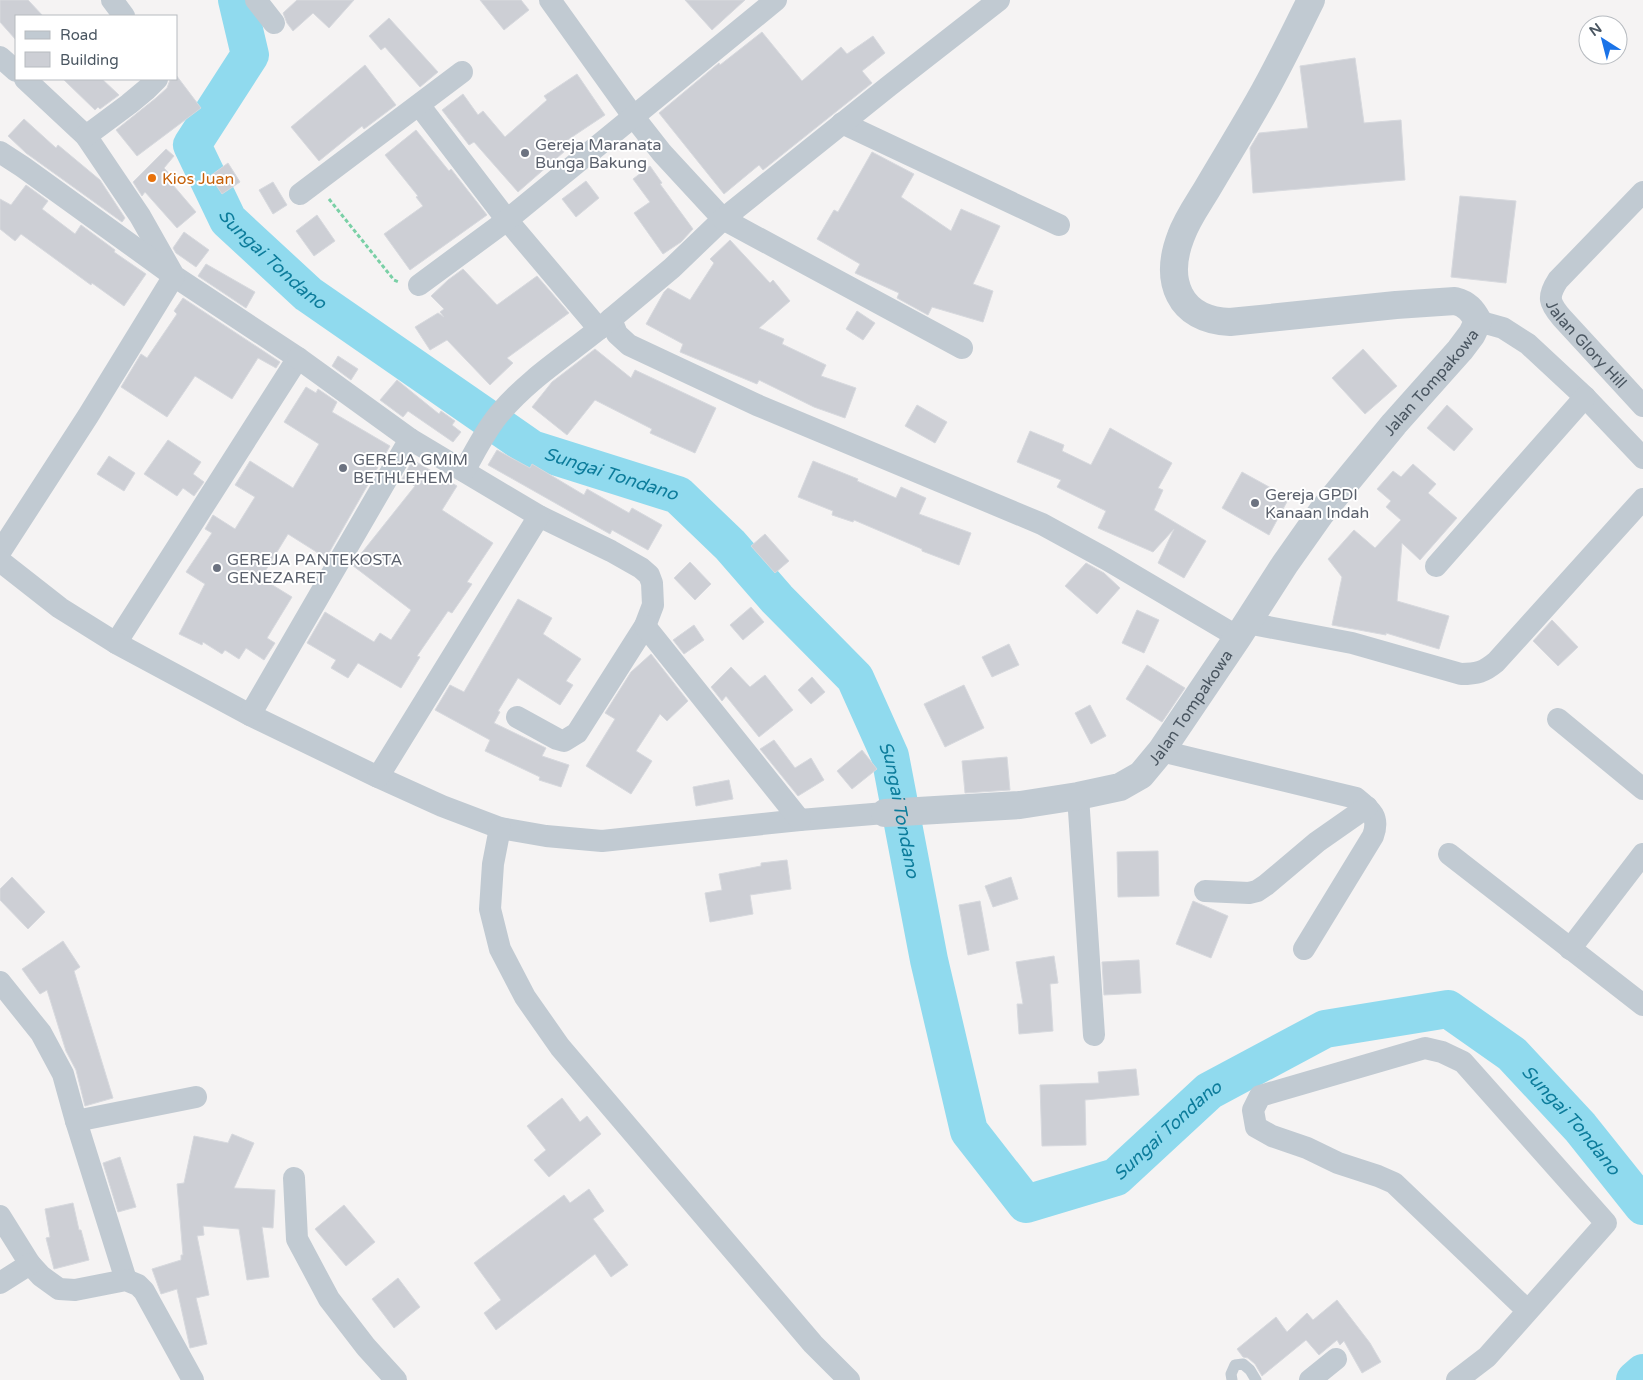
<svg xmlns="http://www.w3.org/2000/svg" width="1643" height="1380" viewBox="0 0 1643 1380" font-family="'Varela Round',sans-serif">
  <rect width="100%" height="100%" fill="#f5f3f3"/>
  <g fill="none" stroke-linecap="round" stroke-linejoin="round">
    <g stroke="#90daee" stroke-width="38">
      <path id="s1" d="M237 0 250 55 192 145 228 220 308 294 532 449 678 495 730 545 777 599 855 678 890 756 929 960 969 1131 1026 1204 1116 1177 1209 1091 1325 1029 1448 1009 1512 1054 1580 1127 1643 1206"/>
      <path d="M1635 1380 1643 1373"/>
    </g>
  </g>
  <g fill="#cdcfd5" stroke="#d7d9de">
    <path d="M0 0H28L43 16H16V40L0 22Z"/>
    <path d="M297 0H354L329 28 313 13 293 31 287 23 283 13Z"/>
    <path d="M480 0H521L529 10 504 30Z"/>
    <path d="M685 0H745L712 30Z"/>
    <path d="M389 18 438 72 420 87 385 47 381 50 369 36Z"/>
    <path d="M762 32 802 81 841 47 847 54 873 36 885 53 862 71 872 83 763 170 759 165 724 194 659 113 719 63 720 65Z"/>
    <path d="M1355 58 1364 123 1401 120 1405 180 1253 193 1250 148 1259 133 1308 128 1300 66Z"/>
    <path d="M365 65 396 105 364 129 362 126 319 161 291 127Z"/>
    <path d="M577 74 605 115 560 145 565 151 518 192 474 142 469 145 442 110 463 94 478 115 483 111 505 137 547 100 544 96Z"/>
    <path d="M176 75 201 108 137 156 116 130 156 98 167 88 170 80 176 79Z"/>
    <path d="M63 79H102L119 95 100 109 98 107 95 110Z"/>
    <path d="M24 119 56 148 58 145 100 180 125 218 122 222 26 153 8 136Z"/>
    <path d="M416 130 449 171 451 169 487 215 410 270 384 234 423 206 416 197 418 196 385 155Z"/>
    <path d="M166 149 174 156 164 168 171 175 167 178 196 212 177 228 145 192 142 196 133 182Z"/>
    <path d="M872 152 914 174 901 197 951 231 961 209 1000 226 973 284 993 291 983 322 932 307 928 315 897 298 899 293 855 273 860 264 817 239 834 210 838 212Z"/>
    <path d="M228 163 240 182 222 194 210 176Z"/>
    <path d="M650 166 662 183 660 184 693 229 681 242 663 254 634 213 650 202 633 179Z"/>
    <path d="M586 181 599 198 576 217 562 199Z"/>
    <path d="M273 182 287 205 273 214 259 190Z"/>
    <path d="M26 185 48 201 42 209 75 234 81 225 115 250 114 252 146 274 124 306 92 283 91 285 21 234 15 241 0 229V199L11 205Z"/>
    <path d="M1460 196 1516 201 1506 283 1451 277Z"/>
    <path d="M317 215 335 241 314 256 296 231Z"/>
    <path d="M184 232 209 250 196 267 176 253 173 248Z"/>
    <path d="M730 240 770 283 773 280 790 301 759 328 784 339 782 344 826 365 821 376 856 388 845 418 814 407 759 380 757 384 680 352 683 344 646 324 664 292 668 288 690 300 714 263 710 259Z"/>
    <path d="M206 264 255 292 246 308 198 276Z"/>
    <path d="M463 269 497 305 537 276 569 313 507 358 513 363 490 385 447 340 430 350 415 327 438 313 444 317 440 312 444 309 431 296 448 280Z"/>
    <path d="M183 298 280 362 276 368 258 358 232 399 195 376 167 417 121 387 141 354 147 358 177 314 174 311Z"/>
    <path d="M857 311 875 323 863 340 846 329Z"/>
    <path d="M595 349 631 378 635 370 716 408 695 453 650 433 652 429 595 400 567 435 532 407 552 382Z"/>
    <path d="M1363 349 1397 386 1365 414 1332 378Z"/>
    <path d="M338 356 358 369 351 380 332 366Z"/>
    <path d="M397 380 439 414 441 411 455 421 452 425 461 432 453 442 408 411 403 417 380 400Z"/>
    <path d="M306 387 316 393 318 389 337 402 332 412 390 446 326 558 288 534 261 578 292 597 267 638 275 643 264 660 246 648 239 659 225 650 222 654 203 642 202 645 179 634 205 584 186 572 212 533 205 529 213 515 235 529 255 497 235 485 250 461 293 488 319 444 284 422Z"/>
    <path d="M917 405 947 422 935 443 905 426Z"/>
    <path d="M1447 405 1473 429 1454 451 1427 428Z"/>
    <path d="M1110 428 1172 463 1158 488 1163 490 1154 510 1206 541 1184 578 1158 563 1174 529 1153 552 1098 528 1106 511 1057 487 1061 480 1017 462 1030 431 1064 445 1062 451 1091 465Z"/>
    <path d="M168 440 201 462 193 474 204 482 194 496 183 488 177 496 144 474Z"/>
    <path d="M497 450 530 468 532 464 584 495 587 489 629 513 632 508 662 525 648 550 612 530 610 534 488 465Z"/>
    <path d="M109 456 135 473 124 491 97 474Z"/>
    <path d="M413 460 457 486 442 510 493 543 467 582 472 584 452 613 448 611 417 656 420 657 401 688 358 663 348 678 331 668 336 660 307 643 325 612 374 642 380 633 391 640 411 610 352 565 415 486 402 479Z"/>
    <path d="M813 461 858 479 857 481 896 498 901 487 926 498 919 514 971 533 959 565 922 551V549L854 520 853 522 832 515 833 511 798 497Z"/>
    <path d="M1413 464 1436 484 1428 493 1457 518 1420 560 1402 543 1397 601 1449 616 1439 649 1386 633V635L1332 625 1342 577 1328 559 1354 530 1375 548 1401 520 1386 507 1391 501 1377 489 1393 471 1401 477Z"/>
    <path d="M1242 472 1289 498 1269 535 1222 508Z"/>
    <path d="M765 534 789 561 775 573 751 546Z"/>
    <path d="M690 562 711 584 695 600 674 578Z"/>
    <path d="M1086 563 1104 573 1120 588 1097 614 1065 586Z"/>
    <path d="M518 599 552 618 543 634 581 659 566 681 573 685 560 705 518 678 498 711 500 712 494 723 546 748 542 756 569 765 561 787 539 780 540 777 485 751 490 740 435 710 450 685 464 692Z"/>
    <path d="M751 607 764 622 743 640 730 625Z"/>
    <path d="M1137 610 1159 620 1144 653 1122 643Z"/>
    <path d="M1552 620 1578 647 1558 666 1533 641Z"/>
    <path d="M694 625 704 640 684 654 673 640Z"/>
    <path d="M1009 644 1019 665 992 677 982 657Z"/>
    <path d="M651 654 688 701 667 721 660 714 636 751 652 761 631 794 586 766 615 719 605 713 631 672Z"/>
    <path d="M1147 665 1185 688 1162 722 1126 699Z"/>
    <path d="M731 667 750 687 765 675 793 710 759 737 726 696 722 701 711 687Z"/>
    <path d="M812 677 825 692 811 704 798 690Z"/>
    <path d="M964 685 984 728 945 747 924 704Z"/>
    <path d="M1090 705 1106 736 1091 744 1075 713Z"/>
    <path d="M774 740 795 768 811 758 824 780 798 796 760 749Z"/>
    <path d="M862 750 877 769 852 789 837 771Z"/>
    <path d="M1007 757 1010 790 965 793 962 761Z"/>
    <path d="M729 780 733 799 696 806 693 787Z"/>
    <path d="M1158 851 1159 896 1118 897 1117 852Z"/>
    <path d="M787 860 791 889 750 895 753 914 710 922 705 893 722 890 719 874 761 866V863Z"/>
    <path d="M12 877 45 912 28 929 0 900V889Z"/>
    <path d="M1011 877 1018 899 993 907 985 886Z"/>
    <path d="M980 901 989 950 968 955 959 905Z"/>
    <path d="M1193 901 1228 916 1211 958 1176 944Z"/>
    <path d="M63 941 80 967 74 971 113 1098 85 1106 76 1070 66 1051 47 990 40 994 22 969Z"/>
    <path d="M1054 956 1058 983 1050 984 1053 1031 1019 1034 1017 1004H1023L1016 962Z"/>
    <path d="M1139 960 1141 993 1104 995 1102 962Z"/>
    <path d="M1136 1069 1139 1095 1085 1100 1086 1145 1042 1146 1040 1085 1099 1083 1098 1072Z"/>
    <path d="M562 1098 580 1122 587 1116 601 1134 549 1177 534 1160 546 1150 527 1126Z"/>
    <path d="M232 1134 254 1143 234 1188 275 1190 273 1228 262 1227 269 1277 247 1280 239 1229 203 1226 204 1235 197 1236 209 1295 196 1298 207 1344 190 1348 177 1289 161 1294 152 1269 181 1260V1255H183L177 1184 184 1183 194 1136 228 1143Z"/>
    <path d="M120 1157 136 1207 118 1212 103 1163Z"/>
    <path d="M589 1189 604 1211 593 1219 628 1265 611 1277 595 1254 496 1330 484 1313 501 1300 474 1263 564 1195 570 1203Z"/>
    <path d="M73 1203 79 1230H81L89 1260 54 1269 46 1238 50 1237 45 1209Z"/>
    <path d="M344 1205 375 1242 346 1266 315 1229Z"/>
    <path d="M398 1278 420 1307 394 1328 372 1299Z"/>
    <path d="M1337 1300 1370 1343 1381 1362 1362 1373 1344 1341 1340 1345 1337 1340 1319 1355 1306 1340 1262 1376 1255 1364 1248 1358 1243 1357 1237 1349 1276 1317 1287 1332 1307 1313 1313 1320Z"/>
  </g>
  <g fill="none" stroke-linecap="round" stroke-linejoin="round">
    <path stroke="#7ad0a6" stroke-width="3" stroke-dasharray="4 2.5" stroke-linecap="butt" d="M329 199 394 280 399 282"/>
    <path stroke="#c1cad2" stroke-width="11" d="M1232 1380 1231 1374 1235 1365 1243 1364 1250 1370 1256 1380"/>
    <g stroke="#c1cad2" stroke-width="22">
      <path d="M112 0 124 16"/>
      <path d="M256 0 274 23"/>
      <path d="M550 0 633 116 662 153 723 219 672 268 611 319 617 334 629 345 757 405 1042 524 1106 559 1238 637"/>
      <path d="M0 57 16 71"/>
      <path d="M25 79 86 136 140 216 174 276 298 358 116 643"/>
      <path d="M419 105 507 220 599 329"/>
      <path d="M842 123 1059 225"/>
      <path d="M86 136 129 104 147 89 157 79"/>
      <path d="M0 152 23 167 174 276 88 416 0 552"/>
      <path id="s2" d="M1643 192 1558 280C1547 297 1549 303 1562 318L1643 406"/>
      <path d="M300 194 462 72"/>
      <path d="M419 285 507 220 776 0"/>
      <path d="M1478 321 1503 328 1528 344 1585 397 1643 458"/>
      <path d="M962 348 723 219 889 86 999 0"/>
      <path d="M410 439 539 516 611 551 641 568 649 575 652 583 653 605 645 626 577 733 564 741 557 739 517 717"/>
      <path d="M464 471C475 452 486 429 500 413 532 375 574 351 611 319"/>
      <path d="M0 561 60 608 116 643 250 715 378 777 442 806 500 828 546 836 602 841 800 820 885 813"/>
      <path d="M1436 566 1585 397"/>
      <path d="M1247 623 1352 643 1461 674C1477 674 1484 672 1496 662L1643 499"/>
      <path d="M645 626 800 820"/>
      <path d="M250 715 410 439 298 358"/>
      <path d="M1558 719 1643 789"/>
      <path d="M1161 751 1356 798C1371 810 1380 817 1373 836L1304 949"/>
      <path d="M378 777 539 516"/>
      <path d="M1078 796 1094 1035"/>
      <path d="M500 828 493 864 490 909 500 949 525 997 560 1047 813 1344 849 1380"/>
      <path d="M1449 854 1643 1005"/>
      <path d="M1205 891 1249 893 1257 891 1266 885 1317 842 1367 807"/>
      <path d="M1570 949 1643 854"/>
      <path d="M0 982 41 1033 63 1074 76 1121 126 1280"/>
      <path d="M76 1121 196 1097"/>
      <path d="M294 1178 297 1239 329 1299 366 1347 396 1380"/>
      <path d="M0 1216 30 1264 41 1276 59 1289 75 1290 126 1280 138 1285 144 1291 193 1380"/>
      <path d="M0 1283 30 1264"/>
      <path d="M1310 1380 1336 1359"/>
      <path d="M1457 1380 1487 1357 1606 1223 1463 1062 1442 1052 1425 1048 1260 1096 1253 1110 1256 1127 1272 1136 1307 1148 1338 1163 1378 1176 1394 1183 1528 1311"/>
    </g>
    <path stroke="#c1cad2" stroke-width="28" id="s3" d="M885 813 1020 805 1078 796 1120 787 1141 775 1161 751 1238 637 1285 564 1321 513 1394 424 1460 350 1472 334 1478 321C1472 310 1467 304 1455 301L1396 305 1230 322C1178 320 1164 280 1181 236 1187 219 1198 204 1207 189 1224 160 1242 131 1259 101 1278 68 1294 34 1311 0"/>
  </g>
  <g fill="#6b7280" stroke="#fff" stroke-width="2">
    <circle cx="525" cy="153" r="5"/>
    <circle cx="343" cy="468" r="5"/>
    <circle cx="1255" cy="503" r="5"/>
    <circle cx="217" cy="568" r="5"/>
  </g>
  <circle fill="#e8710a" stroke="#fff" stroke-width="2" cx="152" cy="178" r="5"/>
  <g text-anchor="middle" stroke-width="4" stroke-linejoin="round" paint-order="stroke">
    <g font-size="16" fill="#5b616d" stroke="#fff" text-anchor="start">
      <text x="535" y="150">Gereja Maranata<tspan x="535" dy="18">Bunga Bakung</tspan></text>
      <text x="353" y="465">GEREJA GMIM<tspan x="353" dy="18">BETHLEHEM</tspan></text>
      <text x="1265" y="500">Gereja GPDI<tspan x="1265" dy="18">Kanaan Indah</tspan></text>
      <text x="227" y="565">GEREJA PANTEKOSTA<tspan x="227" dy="18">GENEZARET</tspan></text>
    </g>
    <g font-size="16" fill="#c56008" stroke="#fff" text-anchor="start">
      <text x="162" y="184">Kios Juan</text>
    </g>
    <g font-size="16" fill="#4a5661" stroke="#fff">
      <text dy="6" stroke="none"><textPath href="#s2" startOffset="201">Jalan Glory Hill</textPath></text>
      <text dy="6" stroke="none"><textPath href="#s3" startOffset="750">Jalan Tompakowa</textPath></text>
      <text dy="6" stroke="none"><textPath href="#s3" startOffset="345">Jalan Tompakowa</textPath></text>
    </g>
    <g font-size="18" font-style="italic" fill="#0c7c9b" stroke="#fff">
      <text dy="6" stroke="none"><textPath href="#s1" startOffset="306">Sungai Tondano</textPath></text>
      <text dy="6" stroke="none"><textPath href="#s1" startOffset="711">Sungai Tondano</textPath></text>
      <text dy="6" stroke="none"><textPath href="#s1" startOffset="1176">Sungai Tondano</textPath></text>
      <text dy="6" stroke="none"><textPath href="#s1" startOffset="2241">Sungai Tondano</textPath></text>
      <text dy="6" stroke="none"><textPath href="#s1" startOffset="1761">Sungai Tondano</textPath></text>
    </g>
  </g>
  <rect x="15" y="15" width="162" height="65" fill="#ffffff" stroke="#b7bbc0"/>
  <rect x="25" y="31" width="25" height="8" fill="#c1cad2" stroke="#b7bbc0"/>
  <text x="60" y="40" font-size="15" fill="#4a5661">Road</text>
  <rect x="25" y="52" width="25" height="15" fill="#cdcfd5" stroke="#b7bbc0"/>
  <text x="60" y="65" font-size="15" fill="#4a5661">Building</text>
  <g transform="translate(1603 40) rotate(324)"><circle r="24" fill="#ffffff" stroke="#b7bbc0"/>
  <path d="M0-4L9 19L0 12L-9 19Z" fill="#1a73e8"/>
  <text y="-8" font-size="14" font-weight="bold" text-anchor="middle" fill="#4a5661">N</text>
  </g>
</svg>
